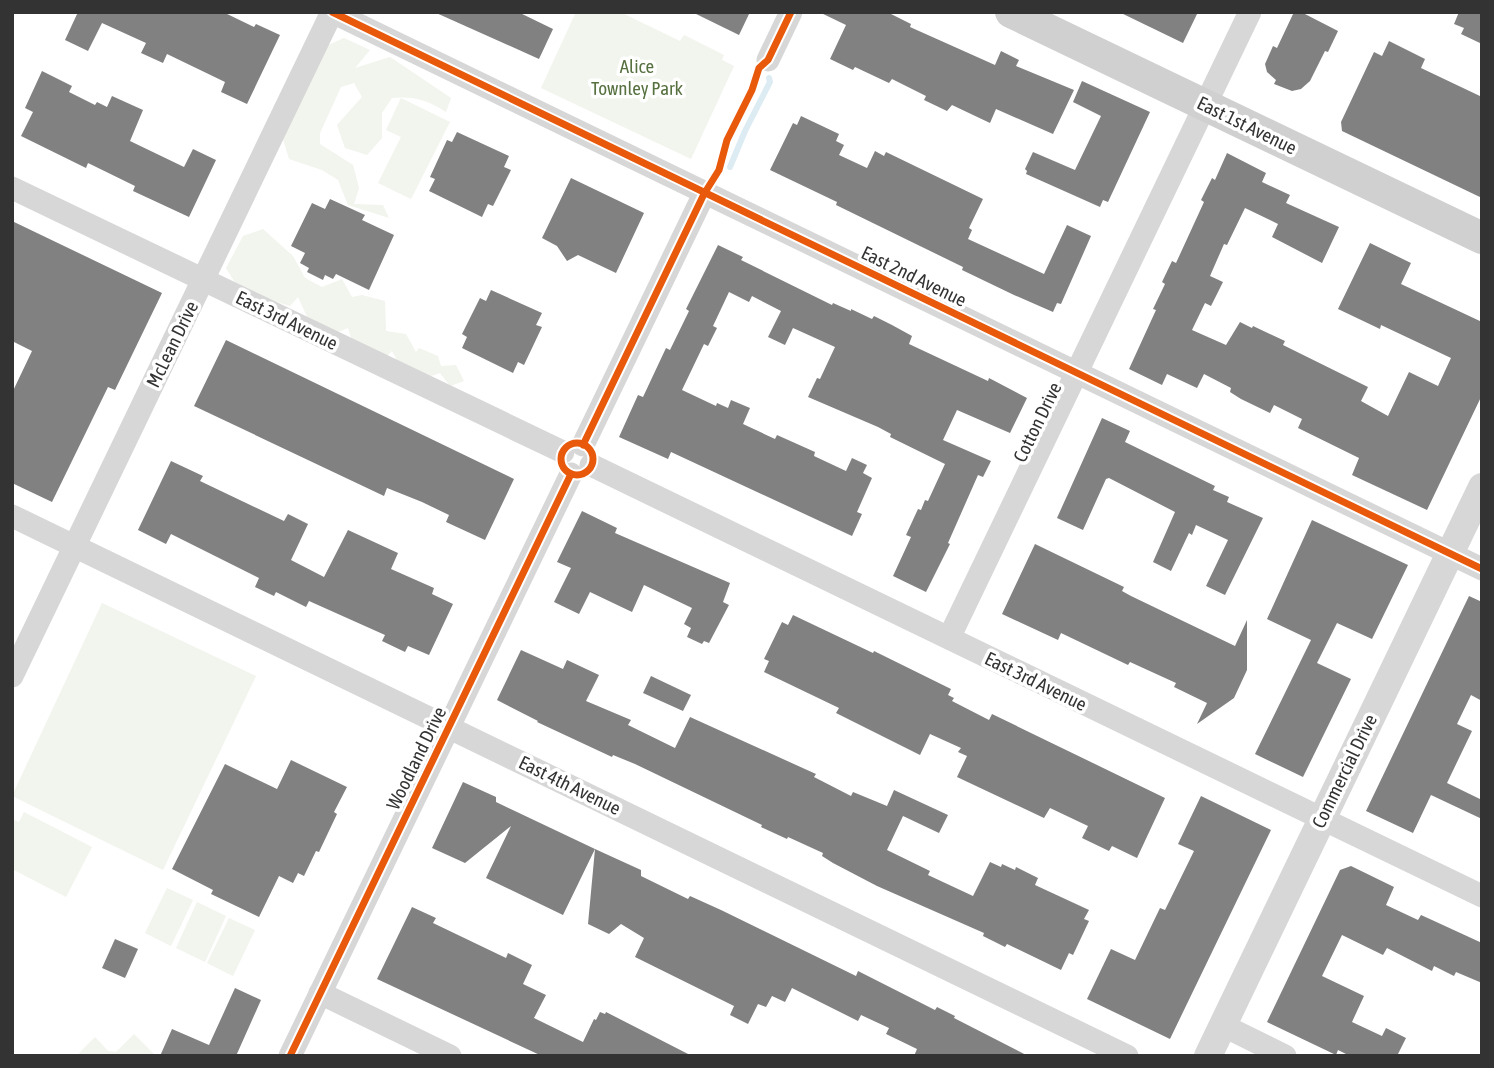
<svg xmlns="http://www.w3.org/2000/svg" width="1494" height="1068" viewBox="0 0 1494 1068" font-family="'Asap Condensed',sans-serif">
  <rect width="100%" height="100%" fill="#fff"/>
  <g fill="#f1f5ed">
    <path d="M576 12H620L680 41 684 35 724 55 722 60 734 66 691 159 541 88Z"/>
    <path d="M344 38 370 50 355 68 390 57 451 98 446 112C427 100 415 96 392 98L382 113V138L367 155 345 148 337 125 362 97 354 83 341 87 320 133V144L353 165 359 188 354 204 383 205 389 218 348 205 338 180 322 170 289 159 283 139 284 100 308 88 326 46Z"/>
    <path d="M401 98 450 122 411 199 378 183 401 137 386 130Z"/>
    <path d="M263 229 293 256 305 278 322 287 342 279 352 297 362 295 385 301 386 331 406 334 416 352 419 348 438 356 441 366 456 365 464 381 450 386 440 373 431 376 398 362 392 351 387 356 352 341 348 328 338 332 308 319 298 297 290 306 240 291 226 268 243 236Z"/>
    <path d="M102 603 256 676 163 870 12 796Z"/>
    <path d="M24 812 92 847 66 897 12 869V819L19 822Z"/>
    <path d="M167 888 193 900 171 946 145 933Z"/>
    <path d="M197 902 226 916 205 962 176 948Z"/>
    <path d="M229 918 255 930 233 976 207 963Z"/>
    <path d="M134 1034 156 1056H82L79 1053 95 1037 108 1051 116 1052Z"/>
  </g>
  <g fill="none" stroke-linecap="round" stroke-linejoin="round">
    <path stroke="#ddebf3" stroke-width="6" d="M730 167 745 131 770 82 769 78"/>
  </g>
  <g fill="#818181">
    <path d="M78 12H223L254 27 256 24 280 35 247 104 221 92 225 82 167 54 163 63 141 53 146 43 102 23 88 51 65 40Z"/>
    <path d="M434 12H518L553 29 539 59Z"/>
    <path d="M692 12H750L739 35Z"/>
    <path d="M819 12H887L911 24 910 27 995 65 1001 51 1019 60 1016 66 1074 90 1053 134 996 109 990 123 952 105 947 111 924 100 926 96 892 79 889 83 855 67 853 70 830 59 846 25Z"/>
    <path d="M1119 12H1198L1183 43Z"/>
    <path d="M1294 12H1301L1338 31 1328 52 1325 51 1310 81 1301 89 1292 91 1274 84 1276 80 1267 72 1265 64 1273 46 1277 48Z"/>
    <path d="M1459 12H1482V44L1461 34 1464 28 1454 24Z"/>
    <path d="M1389 41 1425 59 1421 68 1482 97V198L1342 131 1341 122 1374 52 1382 56Z"/>
    <path d="M42 71 72 86 69 92 95 105 97 102 107 107 112 96 143 110 130 141 184 167 193 149 216 160 189 217 133 191 135 186 88 163 86 168 21 136 33 112 25 108Z"/>
    <path d="M1082 81 1150 112 1108 202 1103 200 1100 207 1026 174 1027 171 1025 169 1033 152 1075 170 1101 116 1073 102Z"/>
    <path d="M801 116 839 134 836 141 844 145 839 155 867 168 875 151 884 156 886 152 983 199 969 228 972 230 968 239 1044 274 1067 225 1091 236 1061 304 1057 303 1053 312 1014 295 962 270 963 267 836 205 837 202 770 170 793 123 797 125Z"/>
    <path d="M457 132 509 156 504 167 511 170 493 206 488 204 482 217 429 191 435 179 430 177 447 140 452 142Z"/>
    <path d="M1227 153 1266 173 1262 182 1290 195 1286 203 1339 227 1322 263 1272 237 1278 224 1245 208 1227 245 1224 244 1210 276 1223 282 1211 306 1205 303 1192 330 1226 345 1240 322 1252 328 1253 326 1285 341 1283 345 1368 387 1361 401 1388 416 1409 372 1438 386 1451 358 1381 325 1380 329 1338 309 1370 243 1411 263 1401 284 1482 322V395L1427 510 1352 475 1359 458 1298 428 1302 419 1274 405 1270 413 1241 399 1230 392 1231 388 1204 374 1197 388 1167 374 1162 385 1129 369 1156 310 1153 309 1165 284 1162 282 1172 261 1176 263 1204 202 1201 200 1212 178 1215 180Z"/>
    <path d="M571 178 644 213 616 273 578 255 567 261 557 246 542 238Z"/>
    <path d="M330 199 365 215 362 220 394 235 369 290 336 274 333 279 325 275 323 280 307 272 309 268 300 263 305 253 291 246 312 203 325 209Z"/>
    <path d="M12 221 162 293 115 390 108 387 52 502 12 483V393L32 351 12 341Z"/>
    <path d="M718 245 743 257 741 260 832 305 833 303 851 311V309L872 319 874 316 892 325 912 336 909 344 988 381 989 378 1027 398 1010 433 957 410 943 440 991 461 983 477 978 475 948 543 950 544 926 592 893 576 911 537 906 535 918 509 921 510 925 500 928 501 945 464 890 437 891 434 878 427 808 397 817 378 820 379 835 347 793 328 785 345 768 337 781 311 752 296 749 302 729 292 713 326 717 328 708 346 704 344 682 390 716 406 717 403 728 408 731 400 750 408 743 424 775 439 777 435 815 452 814 456 846 471 852 458 867 465 863 473 872 478 857 512 862 514 852 536 671 452 668 459 619 437 638 395 643 397 666 348 670 350 689 311 686 309Z"/>
    <path d="M491 290 542 313 536 325 542 327 524 365 518 362 513 373 462 348 467 337 462 334 480 298 486 301Z"/>
    <path d="M226 340 514 479 485 540 446 522 449 515 422 502 387 488 384 496 194 406Z"/>
    <path d="M1102 418 1130 431 1125 442 1215 486 1213 490 1229 497 1227 502 1263 518 1225 595 1206 586 1228 540 1196 525 1192 535 1189 533 1171 571 1153 562 1175 512 1109 478 1106 479 1083 530 1057 518Z"/>
    <path d="M171 461 203 476 200 481 284 521 288 514 308 524 291 560 324 577 348 530 398 553 391 569 434 588 432 594 453 604 429 655 408 646 405 652 382 641 385 635 309 601 306 607 276 592 274 596 255 587 259 578 171 534 166 544 138 530Z"/>
    <path d="M582 511 617 528 615 533 730 583 723 602 729 605 709 643 704 641 702 644 687 637 691 628 684 624 692 608 644 585 632 612 590 592 579 614 554 602 571 568 557 562Z"/>
    <path d="M1312 520 1408 565 1372 639 1337 623 1317 663 1351 679 1303 777 1255 754 1311 640 1267 619Z"/>
    <path d="M1035 544 1124 587 1122 591 1131 596 1235 646 1247 620V670L1234 698 1197 724 1207 703 1174 687 1176 683 1130 662 1128 665 1061 633 1058 640 1002 614Z"/>
    <path d="M1469 596 1482 602V701L1471 695 1457 724 1472 731 1447 783 1482 800V819L1431 795 1413 833 1366 811Z"/>
    <path d="M793 615 873 653 874 651 951 689 948 695 954 698 952 701 989 720 992 714 1165 798 1137 858 1112 846 1109 851 1082 838 1088 826 1050 808 1044 818 957 777 967 756 958 752 961 748 930 734 920 755 836 713 839 708 764 672 769 661 764 659 782 622 788 625Z"/>
    <path d="M521 650 563 669 567 660 599 675 586 701 631 720 628 725 675 748 690 717 816 774 814 777 851 796 853 792 887 806 894 790 948 815 939 833 903 816 887 850 930 871 928 875 973 896 990 862 1001 867 1002 864 1015 870 1016 867 1038 878 1035 885 1089 910 1084 919 1089 921 1073 955 1069 953 1061 970 1007 944 1005 947 983 936 984 933 877 886 833 863 822 856 823 853 788 837 787 839 761 827 762 825 635 764 613 755 612 757 537 722 538 721 497 700Z"/>
    <path d="M651 676 691 695 683 711 643 693Z"/>
    <path d="M291 760 347 787 334 812 337 814 319 852 316 851 304 876 298 873 293 883 279 876 259 917 211 894 213 890 172 869 225 764 277 789Z"/>
    <path d="M463 782 496 797V802L595 849 563 915 486 878 511 826 465 863 432 848Z"/>
    <path d="M1201 796 1271 830 1170 1039 1087 999 1111 949 1135 960 1160 908 1165 910 1194 851 1178 844Z"/>
    <path d="M595 849 641 870V876L688 899 690 896 721 910 856 976 858 971 935 1010 937 1007 955 1016 954 1018 1028 1056H914L917 1049 886 1034 889 1028 861 1015 858 1021 792 988 785 1002 772 996 766 1007 758 1004 748 1024 730 1015 734 1006 635 957 644 938 621 924 609 934 588 924Z"/>
    <path d="M1351 866 1394 887 1386 905 1418 920 1421 915 1432 920 1482 943V983L1456 972 1454 976 1434 966 1432 971 1387 948 1383 955 1342 935 1322 976 1364 996 1352 1022 1382 1036 1386 1028 1406 1038 1397 1056H1350L1338 1050 1336 1055 1267 1022 1340 870Z"/>
    <path d="M412 907 436 918 433 923 506 958 508 953 532 965 523 984 546 995 534 1018 583 1042 594 1019 596 1020 600 1012 605 1014 606 1012 692 1056H542L377 979Z"/>
    <path d="M115 939 138 949 125 978 102 968Z"/>
    <path d="M235 988 261 1000 236 1056H160L172 1029 209 1045Z"/>
  </g>
  <g fill="none" stroke-linecap="round" stroke-linejoin="round">
    <g stroke="#d7d7d7" stroke-width="23">
      <path d="M332 12 1482 569"/>
      <path d="M768 60 791 12"/>
      <path d="M12 188 563 452"/>
      <path d="M583 445 704 194"/>
      <path d="M591 465 1482 896"/>
      <path d="M12 516 1127 1056"/>
      <path d="M949 638 1250 12"/>
      <path d="M12 676 332 12"/>
      <path d="M320 993 450 1056"/>
      <path d="M1222 1025 1285 1056"/>
      <path d="M290 1056 571 474"/>
    </g>
    <path stroke="#d7d7d7" stroke-width="28" d="M1208 1056 1482 487"/>
    <path stroke="#d0d0d0" stroke-width="32" d="M1011 12 1482 238"/>
    <defs>
      <g id="cycleway">
        <path d="M332 12 1482 569"/>
        <circle cx="577" cy="459" r="16"/>
        <path d="M583 445 704 194 719 170 727 140 752 90 759 68 768 60 791 12"/>
        <path d="M290 1056 571 474"/>
      </g>
    </defs>
    <use href="#cycleway" stroke="#fff" stroke-width="11"/>
    <use href="#cycleway" stroke="#e8590c" stroke-width="7"/>
  </g>
  <g text-anchor="middle" stroke-width="7" stroke-linejoin="round" paint-order="stroke">
    <g font-size="19" fill="#56703f" stroke="#fff">
      <text x="637" y="73">Alice<tspan x="637" dy="22">Townley Park</tspan></text>
    </g>
    <g font-size="19" fill="#333" stroke="#fff">
      <text transform="translate(1247 125) rotate(26)" y="7">East 1st Avenue</text>
      <text transform="translate(914 276) rotate(26)" y="7">East 2nd Avenue</text>
      <text transform="translate(287 320) rotate(26)" y="7">East 3rd Avenue</text>
      <text transform="translate(172 344) rotate(-64)" y="7">McLean Drive</text>
      <text transform="translate(1037 422) rotate(-64)" y="7">Cotton Drive</text>
      <text transform="translate(1036 681) rotate(26)" y="7">East 3rd Avenue</text>
      <text transform="translate(416 758) rotate(-64)" y="7">Woodland Drive</text>
      <text transform="translate(1344 771) rotate(-64)" y="7">Commercial Drive</text>
      <text transform="translate(570 785) rotate(26)" y="7">East 4th Avenue</text>
    </g>
  </g>
  <rect width="1494" height="1068" fill="none" stroke="#333333" stroke-width="28"/>
</svg>
